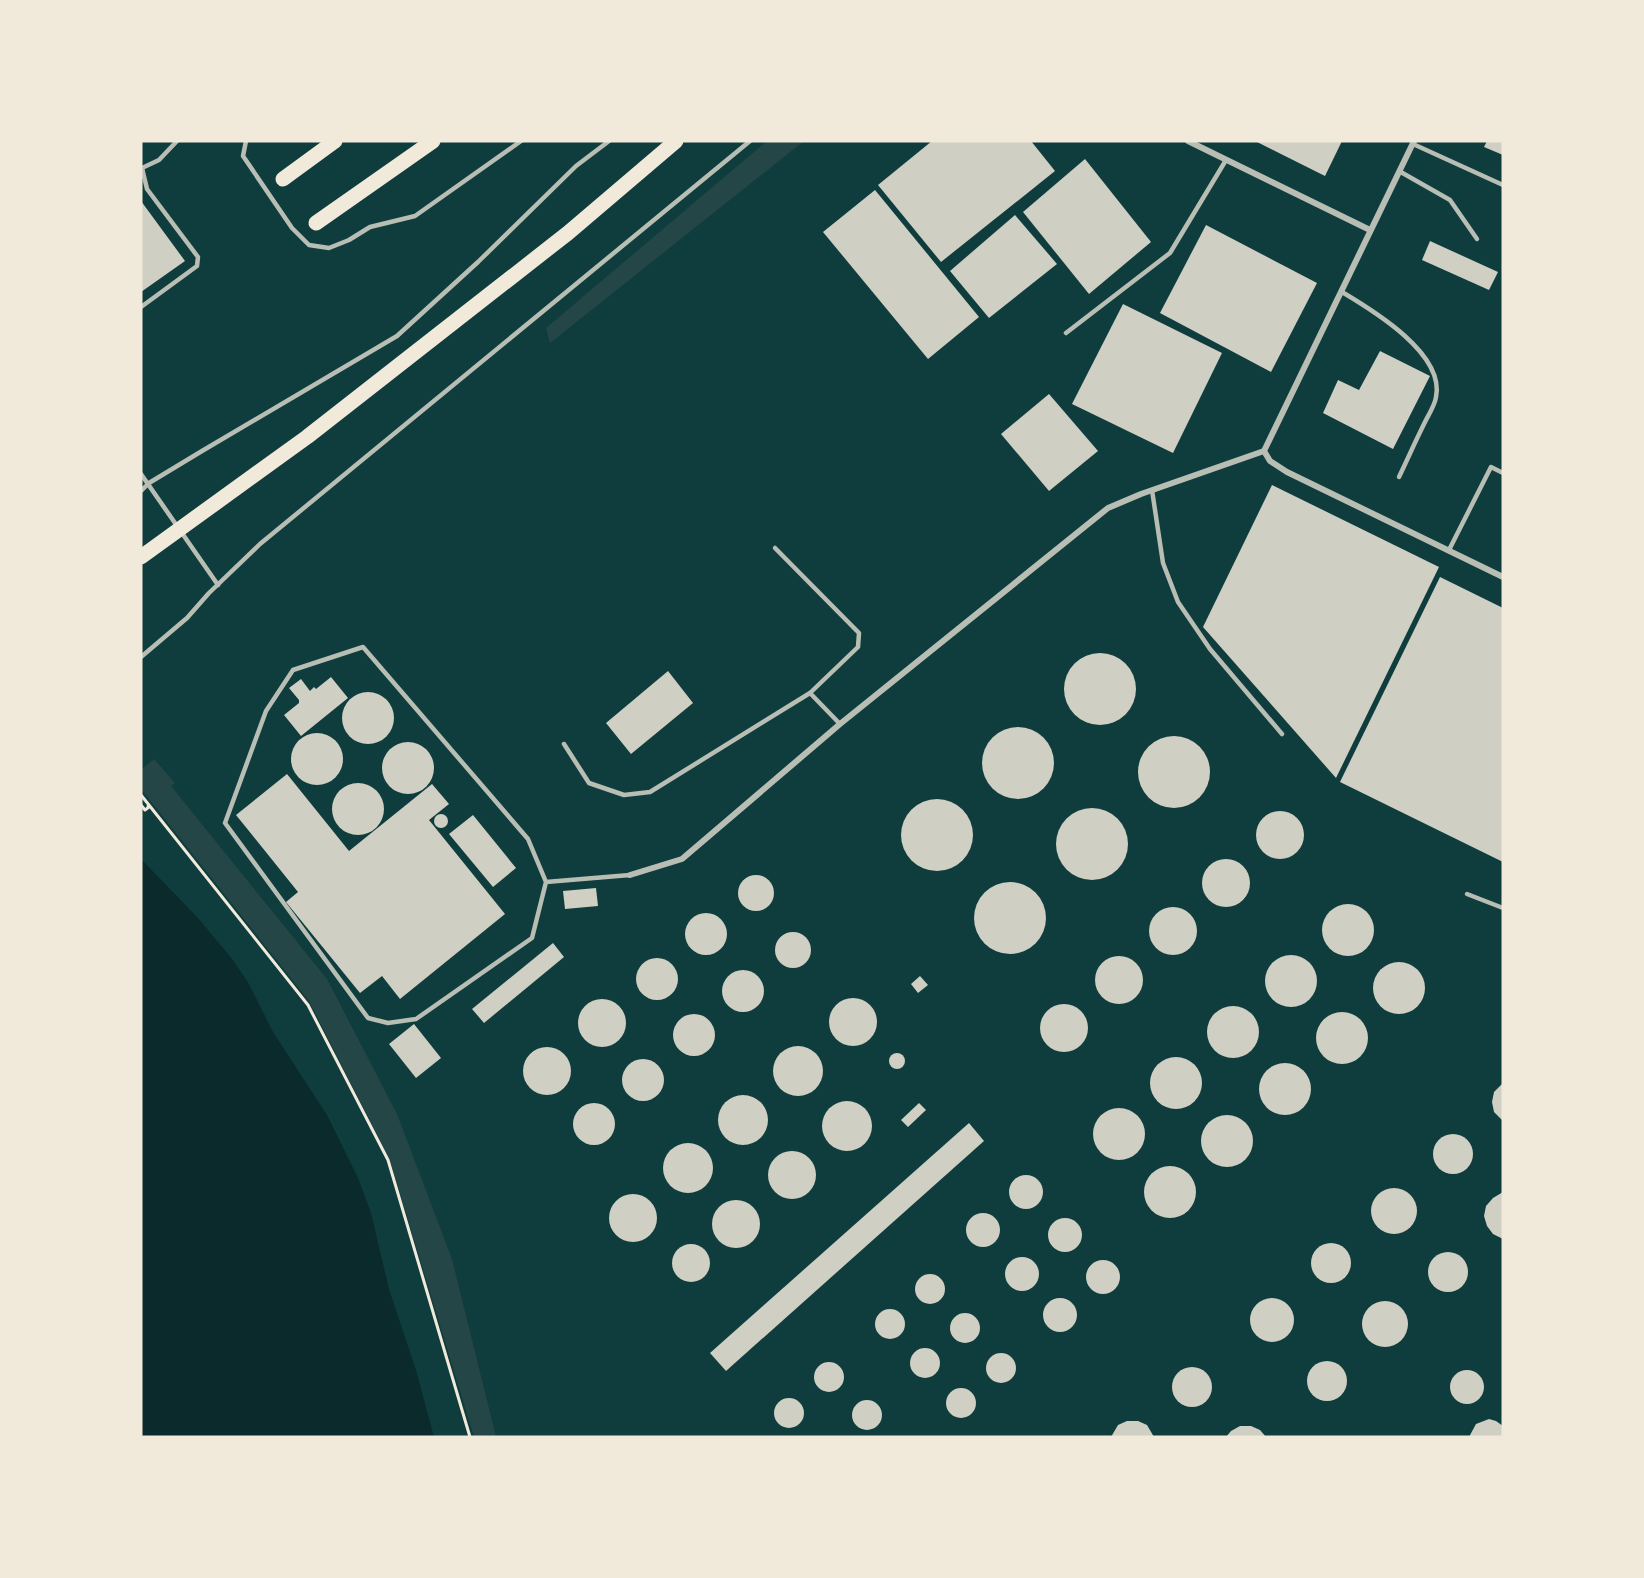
<svg xmlns="http://www.w3.org/2000/svg" width="1644" height="1578" viewBox="0 0 1644 1578" font-family="'Noto Sans',sans-serif">
  <rect width="100%" height="100%" fill="#0f3d3e"/>
  <g fill="#244646">
    <path d="M767 141H804L550 343 546 328Z"/>
    <path d="M154 759 175 783 171 786 327 979 397 1114 452 1259 496 1437H474L390 1160 309 1001 141 789V770Z"/>
  </g>
  <path fill="#0a2a2b" d="M141 859 198 918 233 960 249 984 273 1032 327 1115 358 1178 371 1213 389 1289 416 1370 434 1437H141Z"/>
  <g fill="#cfcfc3">
    <path d="M932 141H1031L1055 171 941 262 878 185Z"/>
    <path d="M1255 141H1342L1325 176Z"/>
    <path d="M1487 141H1503V155L1484 147Z"/>
    <path d="M1085 159 1151 242 1089 294 1023 212Z"/>
    <path d="M875 190 979 317 928 359 823 232Z"/>
    <path d="M141 201 185 261 141 292Z"/>
    <path d="M1015 215 1057 264 989 318 950 271Z"/>
    <path d="M1206 225 1317 283 1271 372 1160 313Z"/>
    <path d="M1430 241 1498 272 1489 290 1422 260Z"/>
    <path d="M1123 304 1222 353 1173 453 1072 404Z"/>
    <path d="M1380 351 1430 376 1393 449 1323 413 1338 380 1359 390Z"/>
    <path d="M1049 394 1098 451 1049 491 1001 434Z"/>
    <path d="M1272 485 1439 567 1336 778 1203 627Z"/>
    <path d="M1440 577 1503 608V862L1340 782Z"/>
    <circle cx="1100" cy="689" r="36"/>
    <path d="M668 671 693 703 631 754 606 723Z"/>
    <path d="M331 677 348 698 301 736 284 715 299 703V700L289 688 301 679 310 691 314 687 316 689Z"/>
    <circle cx="368" cy="718" r="26"/>
    <circle cx="1018" cy="763" r="36"/>
    <circle cx="317" cy="759" r="26"/>
    <circle cx="1174" cy="772" r="36"/>
    <circle cx="408" cy="768" r="26"/>
    <path d="M287 774 349 851 432 784 449 804 429 820 505 914 400 999 382 976 360 993 286 902 298 892 236 815Z"/>
    <circle cx="358" cy="809" r="26"/>
    <circle cx="937" cy="835" r="36"/>
    <circle cx="1092" cy="844" r="36"/>
    <circle cx="1280" cy="835" r="24"/>
    <circle cx="441" cy="821" r="7"/>
    <path d="M473 815 516 868 493 887 449 834Z"/>
    <circle cx="1226" cy="883" r="24"/>
    <circle cx="756" cy="893" r="18"/>
    <circle cx="1010" cy="918" r="36"/>
    <path d="M596 888 598 906 565 909 563 891Z"/>
    <circle cx="1348" cy="930" r="26"/>
    <circle cx="1173" cy="931" r="24"/>
    <circle cx="706" cy="934" r="21"/>
    <circle cx="793" cy="950" r="18"/>
    <path d="M553 943 564 957 484 1023 472 1009Z"/>
    <circle cx="1291" cy="981" r="26"/>
    <circle cx="1119" cy="980" r="24"/>
    <circle cx="657" cy="979" r="21"/>
    <circle cx="1399" cy="988" r="26"/>
    <circle cx="743" cy="991" r="21"/>
    <path d="M920 976 928 985 918 993 911 984Z"/>
    <circle cx="853" cy="1022" r="24"/>
    <circle cx="602" cy="1023" r="24"/>
    <circle cx="1064" cy="1028" r="24"/>
    <circle cx="1233" cy="1032" r="26"/>
    <circle cx="1342" cy="1038" r="26"/>
    <circle cx="694" cy="1035" r="21"/>
    <path d="M414 1024 441 1058 416 1078 389 1044Z"/>
    <circle cx="798" cy="1071" r="25"/>
    <circle cx="547" cy="1071" r="24"/>
    <circle cx="897" cy="1061" r="8"/>
    <circle cx="1176" cy="1083" r="26"/>
    <circle cx="643" cy="1080" r="21"/>
    <circle cx="1285" cy="1089" r="26"/>
    <path d="M1503 1083V1121L1494 1112 1492 1102 1494 1092Z"/>
    <circle cx="743" cy="1120" r="25"/>
    <circle cx="847" cy="1126" r="25"/>
    <circle cx="594" cy="1124" r="21"/>
    <path d="M919 1103 926 1110 908 1127 901 1120Z"/>
    <circle cx="1119" cy="1134" r="26"/>
    <circle cx="1227" cy="1141" r="26"/>
    <path d="M969 1123 984 1141 726 1371 710 1353Z"/>
    <circle cx="1453" cy="1154" r="20"/>
    <circle cx="688" cy="1168" r="25"/>
    <circle cx="792" cy="1175" r="24"/>
    <circle cx="1170" cy="1192" r="26"/>
    <circle cx="1026" cy="1192" r="17"/>
    <circle cx="1394" cy="1211" r="23"/>
    <path d="M1503 1192V1239L1493 1234 1487 1226 1484 1216 1486 1206 1493 1198Z"/>
    <circle cx="633" cy="1218" r="24"/>
    <circle cx="736" cy="1224" r="24"/>
    <circle cx="983" cy="1230" r="17"/>
    <circle cx="1065" cy="1235" r="17"/>
    <circle cx="1331" cy="1263" r="20"/>
    <circle cx="691" cy="1263" r="19"/>
    <circle cx="1448" cy="1272" r="20"/>
    <circle cx="1022" cy="1274" r="17"/>
    <circle cx="1103" cy="1277" r="17"/>
    <circle cx="930" cy="1289" r="15"/>
    <circle cx="1272" cy="1320" r="22"/>
    <circle cx="1060" cy="1315" r="17"/>
    <circle cx="1385" cy="1324" r="23"/>
    <circle cx="890" cy="1324" r="15"/>
    <circle cx="965" cy="1328" r="15"/>
    <circle cx="925" cy="1363" r="15"/>
    <circle cx="1001" cy="1368" r="15"/>
    <circle cx="1327" cy="1381" r="20"/>
    <circle cx="829" cy="1377" r="15"/>
    <circle cx="1192" cy="1387" r="20"/>
    <circle cx="1467" cy="1387" r="17"/>
    <circle cx="961" cy="1403" r="15"/>
    <circle cx="789" cy="1413" r="15"/>
    <circle cx="867" cy="1415" r="15"/>
    <path d="M1489 1419 1496 1421 1503 1426V1437H1469L1476 1424Z"/>
    <path d="M1127 1421H1138L1147 1425 1154 1437H1111L1118 1425Z"/>
    <path d="M1240 1426H1251L1260 1430 1266 1437H1226L1231 1431Z"/>
  </g>
  <g fill="none" stroke-linecap="round" stroke-linejoin="round">
    <g stroke="#f1e9da" stroke-width="3">
      <path d="M141 795 308 1005 388 1160 470 1437"/>
      <path d="M141 805 145 810 149 807 148 806"/>
    </g>
    <g stroke="#b8beb3" stroke-width="4.5">
      <path d="M246 141 243 156 292 228 309 245 329 248 349 240 370 227 415 216 521 141"/>
      <path d="M1413 144 1503 185"/>
      <path d="M142 168 159 160 177 141"/>
      <path d="M1399 171 1450 200 1477 239"/>
      <path d="M1342 292C1374 311 1445 354 1436 397 1435 405 1429 414 1425 422 1416 440 1408 458 1399 477"/>
      <path d="M141 307 197 266 198 257 147 189 142 168"/>
      <path d="M1066 333 1170 253 1226 160"/>
      <path d="M141 474 218 585"/>
      <path d="M1152 490 1163 563 1178 602 1210 649 1282 734"/>
      <path d="M141 491 149 483 202 451 397 336 478 262 576 166 609 141"/>
      <path d="M775 548 859 633 858 647 810 693 840 724"/>
      <path d="M1449 550 1491 467 1503 473"/>
      <path d="M141 657 187 618 209 593 260 544 750 141"/>
      <path d="M564 744 589 783 624 795 650 792 810 693"/>
      <path d="M546 882 532 938 416 1019 388 1023 368 1018 225 823 266 711 293 670 363 647 528 839 546 882 630 875"/>
      <path d="M1467 894 1503 908"/>
    </g>
    <g stroke="#b8beb3" stroke-width="6">
      <path d="M1188 141 1370 230"/>
      <path d="M1414 141 1264 451 1270 461 1287 472 1503 577"/>
      <path d="M630 875 682 859 840 724 1108 508 1141 494 1264 451"/>
    </g>
    <g stroke="#f1e9da" stroke-width="15">
      <path d="M283 179 335 141"/>
      <path d="M316 223 433 141"/>
      <path d="M141 557 307 437 568 233 676 141"/>
    </g>
  </g>
  <rect width="1644" height="1578" fill="none" stroke="#f1e9da" stroke-width="285"/>
</svg>
